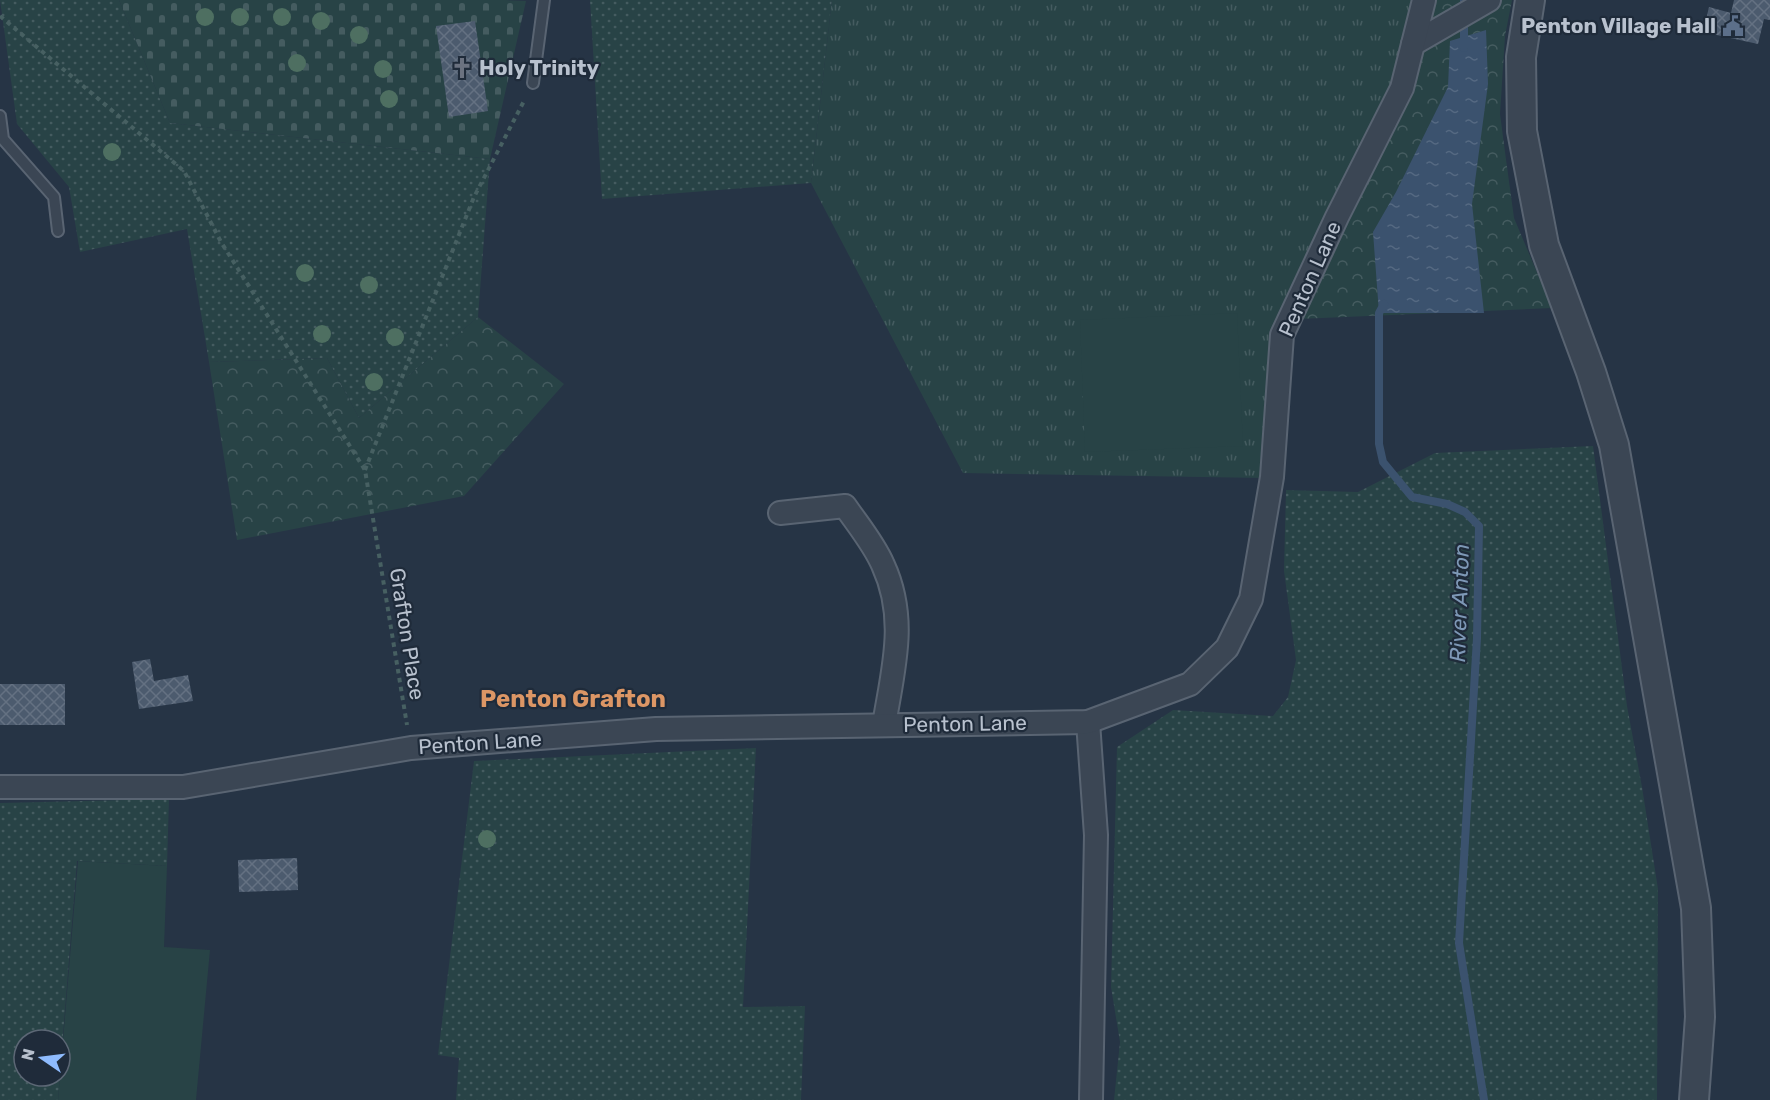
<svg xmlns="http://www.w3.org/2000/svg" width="1770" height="1100" viewBox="0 0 1770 1100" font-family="Rubik,sans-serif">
  <defs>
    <pattern id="grass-dots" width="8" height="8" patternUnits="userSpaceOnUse" patternTransform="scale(1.5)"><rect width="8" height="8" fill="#284346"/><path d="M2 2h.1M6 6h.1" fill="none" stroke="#455c60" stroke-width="1.8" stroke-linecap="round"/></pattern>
    <pattern id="forest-crowns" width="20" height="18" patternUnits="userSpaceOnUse" patternTransform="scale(1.5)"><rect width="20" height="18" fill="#284346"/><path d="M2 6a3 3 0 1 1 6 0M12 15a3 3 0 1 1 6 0" fill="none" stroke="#455c60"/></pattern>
    <pattern id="cemetery-stones" width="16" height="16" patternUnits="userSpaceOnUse" patternTransform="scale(1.5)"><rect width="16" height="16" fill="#284346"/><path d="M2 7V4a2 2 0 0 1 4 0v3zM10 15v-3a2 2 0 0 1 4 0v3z" fill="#455c60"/></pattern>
    <pattern id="park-tufts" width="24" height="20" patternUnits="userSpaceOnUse" patternTransform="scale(1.5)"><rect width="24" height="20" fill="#284346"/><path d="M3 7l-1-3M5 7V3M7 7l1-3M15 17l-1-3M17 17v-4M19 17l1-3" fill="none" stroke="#455c60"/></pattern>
    <pattern id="water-ripples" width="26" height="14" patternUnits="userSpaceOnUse" patternTransform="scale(1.5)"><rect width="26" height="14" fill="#3b526e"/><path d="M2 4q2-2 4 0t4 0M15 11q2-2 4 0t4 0" fill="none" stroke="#556982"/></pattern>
    <pattern id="building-cross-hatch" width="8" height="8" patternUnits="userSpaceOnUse" patternTransform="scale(1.5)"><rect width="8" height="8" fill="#4c5b6e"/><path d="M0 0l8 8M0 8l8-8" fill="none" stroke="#647182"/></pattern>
  </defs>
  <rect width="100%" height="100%" fill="#263445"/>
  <g fill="url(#grass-dots)">
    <path d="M0 0H119L170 123 490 159 478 317 359 418 327 358 209 362 187 229 80 252 69 187 17 124Z"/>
    <path d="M590 0H832L811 183 602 199Z"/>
    <path d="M1593 446 1627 706 1642 787 1658 889 1657 1100H1114L1120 1042 1111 987 1117 747 1173 710 1273 716 1288 697 1296 660 1284 571 1286 490 1358 492 1435 453Z"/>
    <path d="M756 748 743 1007 805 1006 801 1100H456L459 1058 438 1055 474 761Z"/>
    <path d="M169 799 167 866 77 861 60 1072V1040H24V1076H60L58 1100H0V803Z"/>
  </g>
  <g fill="url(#forest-crowns)">
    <path d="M1436 0H1512L1505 36 1500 114 1505 152 1514 218 1552 308 1298 319 1377 162 1423 54Z"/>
    <path d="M478 317 564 384 464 496 237 540 209 362 327 358 359 418Z"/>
  </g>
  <path fill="url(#cemetery-stones)" d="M119 0H505L526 1 490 159 170 123Z"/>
  <path fill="url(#park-tufts)" d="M832 0H1419L1398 84 1274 329 1265 478 963 473 811 183Z"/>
  <g fill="#284346">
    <path d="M1237 313 1243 446 1085 452 1080 320Z"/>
    <path d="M78 861 167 866 164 947 210 950 196 1100H58Z"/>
  </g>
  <path fill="url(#water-ripples)" d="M1486 30 1488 84 1472 204 1484 313H1379L1373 232 1396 192 1448 87 1450 41Z"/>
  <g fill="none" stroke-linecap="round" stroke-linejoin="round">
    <g stroke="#3b526e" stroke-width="8">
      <path d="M1464 0V48"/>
      <path d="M1384 304 1379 313V444L1383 462 1412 497 1447 504 1465 512 1479 526 1477 638 1459 943 1484 1100"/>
    </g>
  </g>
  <g fill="url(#building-cross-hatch)">
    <path d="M1734 0H1770V20L1764 19 1758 44 1703 32 1709 7 1731 13Z"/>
    <path d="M475 21 488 111 449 117 436 26Z"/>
    <path d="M150 659 154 681 188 675 193 701 139 709 132 662Z"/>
    <rect x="0" y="684" width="65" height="41"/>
    <path d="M297 858 298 890 239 892 238 860Z"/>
  </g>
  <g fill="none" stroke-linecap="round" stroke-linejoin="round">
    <defs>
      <g id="service">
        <path d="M533 83 544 0"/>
        <path d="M0 116 3 139 54 197 58 231"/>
      </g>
      <g id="minor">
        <path d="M1413 44 1489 0"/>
        <path d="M780 513 845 506C858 525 874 544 883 565 908 619 893 669 884 725"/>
        <path d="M1088 722 1096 835 1091 1100"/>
        <path d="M0 787H183L411 748 656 729 1088 722 1190 684 1227 648 1251 599 1272 477 1282 335 1337 217 1402 88 1424 0"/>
      </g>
      <path id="tertiary" d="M1530 0 1521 57 1522 131 1544 245 1591 372 1614 445 1696 908 1700 1017 1694 1100"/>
    </defs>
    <use href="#service" stroke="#596472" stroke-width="14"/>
    <use href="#minor" stroke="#596472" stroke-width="26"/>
    <use href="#tertiary" stroke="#596472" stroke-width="32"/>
    <g stroke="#476062" stroke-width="4" stroke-dasharray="4.5 4.5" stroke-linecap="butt">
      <path d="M0 16 184 171 221 242 365 470 407 725"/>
      <path d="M365 470 474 197 525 99"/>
    </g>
    <use href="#service" stroke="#3b4654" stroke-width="10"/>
    <use href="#minor" stroke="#3b4654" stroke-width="22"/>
    <use href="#tertiary" stroke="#3b4654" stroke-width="28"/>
  </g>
  <g fill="#4e6f61">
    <circle cx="205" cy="17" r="9"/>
    <circle cx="240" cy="17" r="9"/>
    <circle cx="282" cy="17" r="9"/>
    <circle cx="321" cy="21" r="9"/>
    <circle cx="359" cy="35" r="9"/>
    <circle cx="297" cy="63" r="9"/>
    <circle cx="383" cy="69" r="9"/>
    <circle cx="389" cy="99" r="9"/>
    <circle cx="112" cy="152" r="9"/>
    <circle cx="305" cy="273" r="9"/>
    <circle cx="369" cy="285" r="9"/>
    <circle cx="322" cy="334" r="9"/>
    <circle cx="395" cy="337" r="9"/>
    <circle cx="374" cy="382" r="9"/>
    <circle cx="487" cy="839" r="9"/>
  </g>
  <defs>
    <symbol id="civic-bare" viewBox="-9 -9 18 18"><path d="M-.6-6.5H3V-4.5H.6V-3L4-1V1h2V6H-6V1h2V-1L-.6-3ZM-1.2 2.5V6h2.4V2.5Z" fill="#5c6f8a" stroke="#1f2b3a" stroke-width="2.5" paint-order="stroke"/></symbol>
    <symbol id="church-bare" viewBox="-9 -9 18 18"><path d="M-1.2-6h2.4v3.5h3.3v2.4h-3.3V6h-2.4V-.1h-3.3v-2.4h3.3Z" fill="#6b7280" stroke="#1f2b3a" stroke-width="2.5" paint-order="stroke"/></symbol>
  </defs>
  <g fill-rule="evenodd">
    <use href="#civic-bare" x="1718" y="11" width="30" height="30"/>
    <use href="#church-bare" x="447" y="53" width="30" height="30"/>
  </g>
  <g text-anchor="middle" stroke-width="4.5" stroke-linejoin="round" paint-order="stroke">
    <g font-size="21" font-weight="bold" fill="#b8c1ce" stroke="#1f2b3a" text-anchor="end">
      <text x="1716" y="33">Penton Village Hall</text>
      <text x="479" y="75" text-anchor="start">Holy Trinity</text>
    </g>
    <g font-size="21" fill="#b8c1ce" stroke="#1f2b3a">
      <text transform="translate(1310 279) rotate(-66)" y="7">Penton Lane</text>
      <text transform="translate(407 634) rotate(81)" y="7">Grafton Place</text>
      <text transform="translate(965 724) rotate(-1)" y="7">Penton Lane</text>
      <text transform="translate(480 743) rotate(-4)" y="7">Penton Lane</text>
    </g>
    <g font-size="22" font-style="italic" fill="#7e98b6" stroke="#1f2b3a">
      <text transform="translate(1459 603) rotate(-88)" y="8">River Anton</text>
    </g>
    <g font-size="24" font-weight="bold" fill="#dc9665" stroke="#1f2b3a">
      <text x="573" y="707">Penton Grafton</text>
    </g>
  </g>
  <g transform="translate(42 1058) rotate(284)"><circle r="28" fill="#1f2b3a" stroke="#5c6775" stroke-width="1.5"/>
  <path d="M0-4.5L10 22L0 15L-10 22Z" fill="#8ebbfd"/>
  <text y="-9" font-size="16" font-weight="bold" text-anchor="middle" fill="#b8c1ce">N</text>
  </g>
</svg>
